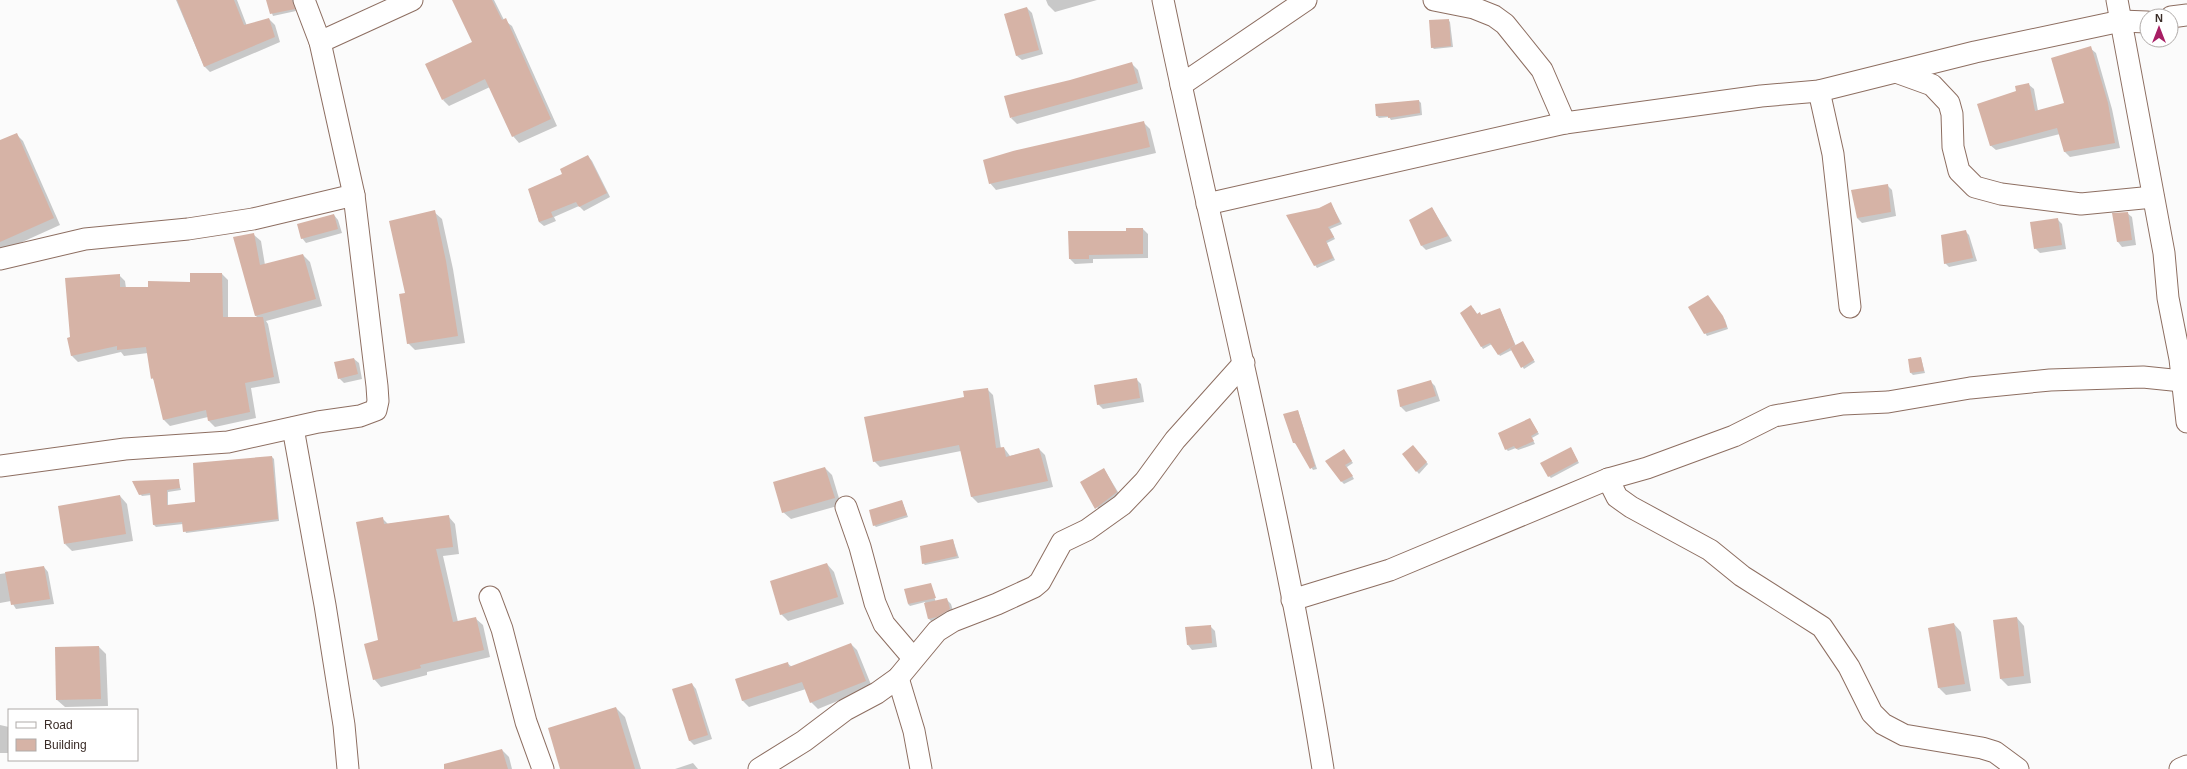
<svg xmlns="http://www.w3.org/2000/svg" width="2187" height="769" viewBox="0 0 2187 769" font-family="Helvetica,sans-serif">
  <rect width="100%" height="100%" fill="#fbfbfb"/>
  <g fill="#0003">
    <path d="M176 0H237L247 26 269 19 275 25 280 42 210 72 204 66Z"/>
    <path d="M267 0H293L296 11 273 16Z"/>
    <path d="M475 0H494L504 20 512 26 557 126 519 143 513 136 490 87 449 106 443 100 474 51Z"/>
    <path d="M1046 0H1097L1055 12 1048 5Z"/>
    <path d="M1027 8 1032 13 1043 54 1022 60 1017 56Z"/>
    <path d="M1448 20 1450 22 1453 47 1434 49 1432 47Z"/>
    <path d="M2090 48 2096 53 2112 109 2120 148 2070 157 2065 152 2060 134 1996 150 1990 145 2017 92 2028 84 2034 89 2038 111 2066 104Z"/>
    <path d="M1132 64 1138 70 1143 89 1017 124 1011 118 1070 81Z"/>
    <path d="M1419 101 1421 103 1422 115 1391 120 1389 117 1379 118 1377 116Z"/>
    <path d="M1143 122 1150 129 1156 153 996 190 990 183Z"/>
    <path d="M16 134 23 141 60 225 0 252V141Z"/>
    <path d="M588 156 592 161 610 197 584 211 579 206 554 217 556 221 544 226 539 222 529 189 564 175Z"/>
    <path d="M1887 185 1892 190 1896 216 1862 223 1857 218Z"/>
    <path d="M1331 204 1342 224 1330 229 1335 239 1327 243 1335 260 1317 268 1315 265 1320 209Z"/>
    <path d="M1432 208 1452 241 1426 250 1422 246Z"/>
    <path d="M434 212 442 219 453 269 465 343 415 350 408 343 407 294Z"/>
    <path d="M2127 213 2132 217 2136 245 2122 247 2118 242 2114 214Z"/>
    <path d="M334 215 338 220 342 233 306 243 302 238Z"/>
    <path d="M2057 219 2062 224 2066 249 2040 253 2035 248Z"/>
    <path d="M1127 229H1143L1148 234V258L1093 259V263L1075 264 1070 259 1127 232Z"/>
    <path d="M1965 231 1969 235 1977 261 1949 267 1945 263Z"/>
    <path d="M254 235 261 241 265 265 303 255 310 262 322 306 266 321 268 324 280 383 251 388 256 418 215 427 209 421 208 417 170 426 164 420 155 381 152 378 148 353 124 356 121 352 78 362 72 356 68 339 71 338 119 275 125 281 126 288H149L191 283 222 274 228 280V318H258L255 315Z"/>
    <path d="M1709 298 1725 320 1728 329 1707 336 1698 321Z"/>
    <path d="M1473 308 1478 315 1480 314 1482 316 1500 309 1516 346 1524 344 1535 362 1524 369 1512 350 1500 356 1492 344 1483 349 1462 313Z"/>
    <path d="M1921 358 1925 373 1913 375 1911 373Z"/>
    <path d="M354 359 359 363 362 379 344 383 339 378Z"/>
    <path d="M1136 379 1141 384 1144 402 1103 409 1098 404Z"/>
    <path d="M1430 381 1435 386 1440 401 1406 412 1401 407 1398 391Z"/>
    <path d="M987 389 993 395 1001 449 1004 448 1010 456 1039 449 1045 455 1053 487 978 503 972 497 961 451 880 467 874 461 965 398Z"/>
    <path d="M1298 411 1317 469 1313 470 1297 444 1294 443 1284 415Z"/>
    <path d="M1530 419 1539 434 1532 438 1535 444 1518 450 1516 448 1508 451 1506 449Z"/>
    <path d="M1571 448 1579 463 1551 478 1549 476Z"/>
    <path d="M1415 449 1428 464 1419 474 1403 454Z"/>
    <path d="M1345 452 1353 463 1347 467 1354 479 1344 484 1342 482Z"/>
    <path d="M272 457 274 459 279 521 186 533 183 524 156 527 154 525 151 495 142 496 140 494 178 480 181 490 168 492V506L196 503 194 464Z"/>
    <path d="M825 468 832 475 841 505 791 519 783 512Z"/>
    <path d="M1104 469 1121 497 1101 513 1081 482Z"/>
    <path d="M120 496 127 504 133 541 72 551 65 544Z"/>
    <path d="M902 501 908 517 876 527 874 525Z"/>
    <path d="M448 516 455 524 459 554 443 556 458 622 475 618 483 625 490 657 427 672V675L381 687 374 679 379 641 382 518 388 524Z"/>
    <path d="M953 540 959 558 925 565 923 563Z"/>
    <path d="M827 564 834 572 844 604 788 621 781 614Z"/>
    <path d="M44 567 48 572 54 604 16 609 11 601 0 603V574Z"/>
    <path d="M931 585 936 603 947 600 951 604 954 614 933 623 929 619 925 602 910 606 908 604Z"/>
    <path d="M2017 618 2024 626 2031 683 2008 686 2001 679Z"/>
    <path d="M1954 624 1961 632 1971 691 1946 695 1939 688 1929 628Z"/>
    <path d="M1210 626 1215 631 1217 647 1192 650 1188 645Z"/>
    <path d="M851 644 857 650 872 687 818 709 811 702 806 689 749 707 743 701 736 680 787 663 792 667Z"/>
    <path d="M99 647 106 654 108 706 65 707 57 700Z"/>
    <path d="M692 684 696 689 712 739 694 745 689 740Z"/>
    <path d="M616 708 625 717 641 769H561Z"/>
    <path d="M0 725 9 727V753H0Z"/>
    <path d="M502 750 509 757 512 769H463Z"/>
    <path d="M693 763 698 769H675Z"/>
  </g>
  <g fill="#d6b3a6">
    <path d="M177 0H234L244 25 269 18 275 37 204 67Z"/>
    <path d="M266 0H292L295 9 270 14Z"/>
    <path d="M452 0H492L502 20 506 18 551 119 512 137 485 79 442 100 425 64 472 42Z"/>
    <path d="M1027 7 1039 50 1016 56 1004 14Z"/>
    <path d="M1449 19 1451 46 1431 48 1429 20Z"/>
    <path d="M2091 46 2108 103 2115 143 2064 152 2057 128 1990 146 1977 104 2016 91 2015 86 2029 83 2035 111 2064 103 2051 58Z"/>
    <path d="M1132 62 1138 83 1010 118 1004 96 1070 80Z"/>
    <path d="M1419 100 1420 113 1388 118V116H1376L1375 104Z"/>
    <path d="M1144 121 1150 147 989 184 983 160 1013 151Z"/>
    <path d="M17 133 54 218 0 242V140Z"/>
    <path d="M588 155 607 193 579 207 576 202 551 212 553 217 539 222 528 189 562 174 560 169Z"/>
    <path d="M1888 184 1891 212 1857 218 1851 190Z"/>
    <path d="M1331 202 1340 222 1328 227 1334 237 1326 241 1333 258 1314 266 1286 215 1319 208Z"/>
    <path d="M1432 207 1448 236 1421 246 1409 220Z"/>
    <path d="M435 210 446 261 458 336 407 344 399 294 405 293 389 221Z"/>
    <path d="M2128 212 2132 240 2117 242 2112 213Z"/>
    <path d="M334 214 338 229 301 239 297 224Z"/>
    <path d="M2058 218 2062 245 2034 249 2030 222Z"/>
    <path d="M1126 228H1143V254L1089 255V259H1069L1068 231H1126Z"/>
    <path d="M1966 230 1973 258 1944 264 1941 235Z"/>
    <path d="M254 233 260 265 303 254 316 299 255 316 233 237Z"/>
    <path d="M190 273H222L223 317H263L274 377 245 383 250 412 208 421 206 410 163 420 153 378 151 379 146 347 117 350V346L71 356 67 338 70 337 65 278 120 274V287H148V281L190 282Z"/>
    <path d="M1708 295 1723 316 1727 327 1704 334 1688 307Z"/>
    <path d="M1471 305 1477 314 1480 312 1481 315 1500 308 1515 345 1498 355 1490 343 1481 347 1460 313Z"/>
    <path d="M1523 341 1534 360 1521 368 1510 348Z"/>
    <path d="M1921 357 1924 371 1910 373 1908 359Z"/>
    <path d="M354 358 358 374 338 379 334 362Z"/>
    <path d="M1137 378 1140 398 1097 405 1094 385Z"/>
    <path d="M1431 380 1436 396 1400 407 1397 390Z"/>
    <path d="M988 388 996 448 1004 447 1006 457 1039 448 1048 481 971 497 959 445 873 462 864 417 964 397 963 391Z"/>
    <path d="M1298 410 1315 466 1310 469 1295 443H1293L1283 414Z"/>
    <path d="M1530 418 1538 432 1531 436 1534 441 1516 449 1514 446 1505 450 1498 433Z"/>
    <path d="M1413 445 1427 462 1416 472 1402 454Z"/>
    <path d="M1571 447 1578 461 1548 477 1540 463Z"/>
    <path d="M1344 449 1352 461 1345 465 1353 476 1341 482 1325 461Z"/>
    <path d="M272 456 278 519 183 532 182 522 153 525 150 493 139 495 132 481 179 479 180 488 167 490V505L195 502 193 463Z"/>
    <path d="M825 467 835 498 782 513 773 482Z"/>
    <path d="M1104 468 1117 492 1095 509 1080 482Z"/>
    <path d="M120 495 126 534 64 544 58 506Z"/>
    <path d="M902 500 907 515 873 526 869 510Z"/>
    <path d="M449 515 453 547 436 549 453 622 476 617 484 650 420 665 421 668 373 680 364 644 378 640 356 522 383 517 384 524Z"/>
    <path d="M953 539 957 556 922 564 920 546Z"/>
    <path d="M827 563 838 597 780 615 770 581Z"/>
    <path d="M44 566 50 599 11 605 5 572Z"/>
    <path d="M931 583 936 598 908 604 904 589Z"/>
    <path d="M947 598 950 609 937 617 928 619 924 603Z"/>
    <path d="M2017 617 2024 676 2000 679 1993 620Z"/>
    <path d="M1954 623 1965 684 1938 688 1928 628Z"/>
    <path d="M1211 625 1212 643 1187 645 1185 627Z"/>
    <path d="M851 643 866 681 810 703 802 682 742 701 735 679 788 662 789 667Z"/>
    <path d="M99 646 101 699 56 700 55 647Z"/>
    <path d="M692 683 708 735 689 741 672 689Z"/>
    <path d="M616 707 635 769H560L548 728Z"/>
    <path d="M502 749 508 769H444V764Z"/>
  </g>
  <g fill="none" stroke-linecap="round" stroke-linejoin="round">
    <defs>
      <g id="minor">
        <path d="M1163 0C1216 256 1282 510 1323 769"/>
        <path d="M1434 0 1474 8 1494 16 1505 24 1542 70 1565 123"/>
        <path d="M2117 0 2164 253 2168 298 2180 359 2187 422"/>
        <path d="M2171 17 2187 15"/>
        <path d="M320 42 412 0"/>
        <path d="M1896 72 1932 85 1949 103 1952 114 1953 147 1959 171 1975 187 2001 194 2081 204 2153 197"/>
        <path d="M1181 85 1306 0"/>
        <path d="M1819 91 1833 154 1850 307"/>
        <path d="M1207 204 1565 123 1761 96 1819 91 1975 52 2121 21 2147 22"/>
        <path d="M0 259 85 239 188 229 253 219 354 195 320 42 304 0"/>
        <path d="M293 428 325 605 344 725 348 769"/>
        <path d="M0 466 125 449 228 442 318 422 360 416 376 410 378 401 377 386 354 195"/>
        <path d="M1608 479 1617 497 1631 507 1710 550 1742 576 1822 627 1849 667 1872 713 1883 724 1904 735 1982 748 1995 752 2018 769"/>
        <path d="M846 507 860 547 875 603 884 624 913 658"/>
        <path d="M490 597 502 629 526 722 543 769"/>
        <path d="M1292 600 1390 570 1608 479 1647 468 1734 436 1774 416 1843 404 1888 402 1970 388 2050 380 2143 377 2182 381"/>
        <path d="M898 678 914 731 921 769"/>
        <path d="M759 769 804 741 845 710 877 693 898 678 937 631 953 621 997 604 1034 587 1040 582 1062 542 1087 530 1122 505 1145 481 1175 440 1244 363"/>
        <path d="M2180 769 2187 766"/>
      </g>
    </defs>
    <use href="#minor" stroke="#8d6e61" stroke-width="23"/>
    <use href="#minor" stroke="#fff" stroke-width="21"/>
  </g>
  <rect x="8" y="709" width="130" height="52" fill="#ffffff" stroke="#b0aba9"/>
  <rect x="16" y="722" width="20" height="6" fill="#ffffff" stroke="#b0aba9"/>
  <text x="44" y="729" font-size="12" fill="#3a2c27">Road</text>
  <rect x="16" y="739" width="20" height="12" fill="#d6b3a6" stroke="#b0aba9"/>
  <text x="44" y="749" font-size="12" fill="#3a2c27">Building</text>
  <g transform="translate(2159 28)"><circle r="19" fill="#ffffff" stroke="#b0aba9"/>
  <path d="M0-3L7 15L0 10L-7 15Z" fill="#a81e64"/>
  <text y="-6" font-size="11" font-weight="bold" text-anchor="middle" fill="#3a2c27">N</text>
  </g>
</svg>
